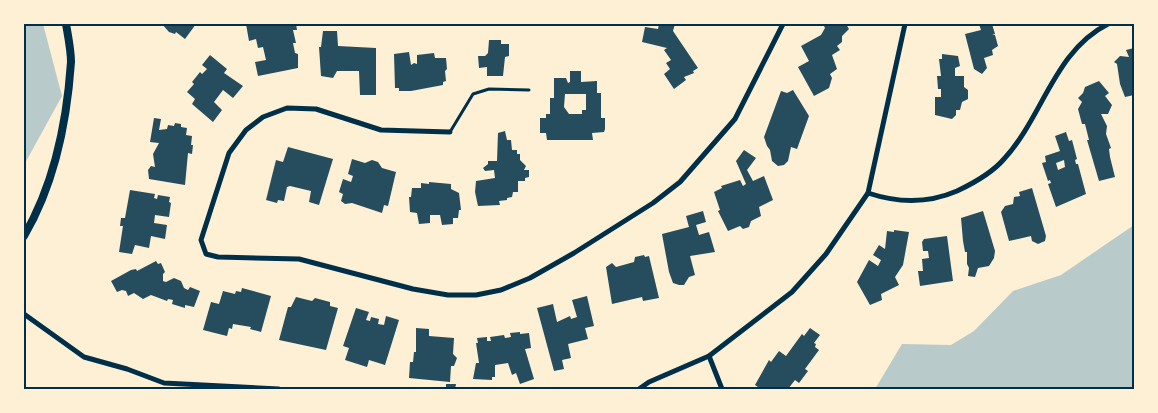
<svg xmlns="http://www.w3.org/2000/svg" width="1158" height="413" viewBox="0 0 1158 413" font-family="Manrope,sans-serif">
  <rect width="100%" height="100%" fill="#fdf0d5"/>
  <g fill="#b9caca">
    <path d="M24 24H43L62 96 24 165Z"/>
    <path d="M1134 225V389H875L902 344 951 345 974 331 1013 291 1061 275Z"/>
  </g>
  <g fill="#264d5e" fill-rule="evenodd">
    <path d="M162 24H201L199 26 196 24 185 39 176 32 175 34 169 32Z"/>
    <path d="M246 24H296L297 30H293L296 43H293L295 53 298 54V68L258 76 255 62 266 60 263 47 258 48 256 39 249 41Z"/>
    <path d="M659 24H675L673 31 698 68 693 71 694 73 684 77 686 80 674 89 664 74 670 69 666 63 671 60 664 50 667 48 642 42 645 27 658 29Z"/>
    <path d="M828 24H846L849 29 842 36V42L837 46 840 50 832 55 837 69 830 74 832 78 829 88 814 96 798 67 809 61 801 46 821 35 825 28 824 26Z"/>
    <path d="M979 24H992L995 34 992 35H995L998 46 992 50 993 55 984 58 987 68 982 74 974 69 965 34 981 30Z"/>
    <path d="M323 31H337L338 46 376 48V95H360L359 71H337L333 78 321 76 319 47H321Z"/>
    <path d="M489 40H501V44H509V56L505 57 503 76H487V67L479 68 478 56H485L488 53Z"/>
    <path d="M1134 48V95L1125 97 1120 84 1117 64 1114 62 1120 56 1129 57 1126 50Z"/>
    <path d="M409 52 411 65 414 63 417 64V55L434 53 435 58H446L447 69 445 71 446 81 443 82V85L411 91H399V88H395L394 54Z"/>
    <path d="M942 54 958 56 960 66 955 68V76H964V87L968 90V99L962 102 960 110H956V115L952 119 935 115V97H941V89H938L937 76H941L939 59H942Z"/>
    <path d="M210 55 227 69 224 73 243 86 233 98 223 90 214 102 222 110 213 122 192 104 195 99 187 92 194 84 192 82 200 72 202 74 207 69 202 65Z"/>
    <path d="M570 71H581V82L597 81V93H601V118H605V129L604 132 592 133 593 140H547L546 133H540V118H546V114H550V98H554V78H566L568 83 570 82ZM565 94H586V110H582V114H569L564 107Z"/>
    <path d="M1099 81 1109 93 1105 96 1112 105 1108 114H1101L1107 126 1106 134 1111 148 1109 149 1110 157 1115 177 1099 181 1087 140H1089L1085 124H1082L1078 109 1082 102 1078 98 1083 93 1085 87Z"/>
    <path d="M793 90 809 116 797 149 791 147 788 161 784 165 778 166 772 161 770 150 767 146 764 137 781 91 787 93Z"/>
    <path d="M154 118 161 119 159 130 167 129 168 125 174 126 175 123 181 124V127L187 128 186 135 192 136 191 145H193L192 154 188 153 185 185 149 179 148 170 151 166 155 167 153 154 159 143 150 142Z"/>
    <path d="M505 131 507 140H511L512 150H517V154H520V160L526 166 524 170H529V177L525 178V181H518V192H513L512 197 507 198V200L499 201 500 205 478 206 475 192 476 181 495 178 494 170 485 171 483 168 488 164V161H497L498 133Z"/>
    <path d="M1066 132 1069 141 1072 140 1077 159 1075 160 1076 164H1078L1086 194 1056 207 1048 184 1051 183 1050 180 1048 181 1042 163 1046 162 1045 156 1060 151 1055 136ZM1064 160 1065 167 1058 170 1056 163Z"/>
    <path d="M288 147 333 159 319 205 309 202 311 191 290 186 287 187 284 201 278 200 277 203 266 200 276 160 283 162Z"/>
    <path d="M744 150 756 158 747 170 753 181 764 176 773 200 759 207 761 216 751 221 749 227 743 229 740 226 728 231 718 211 720 210 714 192 722 188 721 186 740 180 743 186 746 184 736 161Z"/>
    <path d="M352 159 365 163 372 160 378 162 382 168 396 172 388 206 384 205 382 213 352 203 345 204 341 201 343 194 339 192 343 179 351 182 353 176 348 174Z"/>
    <path d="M429 182 451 184V189L459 193 461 210H459L458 218H453V224L442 225 440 215H430V223L419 224 417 213 410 212 409 197H411L412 188H421V183L429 184Z"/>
    <path d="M1032 188 1046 236 1045 241 1038 244 1032 241 1031 236 1009 241 1001 212 1005 206 1013 204 1014 197 1020 196 1019 192Z"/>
    <path d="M130 190 155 194 154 198 157 199 158 195 170 197 169 202 171 203 169 217 155 215 154 223 167 225 165 239 151 236 149 248 135 245 132 254 119 252 123 226H120L121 218H125Z"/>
    <path d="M703 211 706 222 696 225 699 235 709 232 715 252 690 256 695 275 689 277 684 285H679L673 283 669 272 662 234 689 227 686 216Z"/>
    <path d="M983 211 995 251 994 258 989 266 978 268 975 277 968 276 969 268 967 264V252H965L963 241 961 218Z"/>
    <path d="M894 230 909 232 903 265 895 277 899 285 881 294 882 300 870 305 857 282 869 260 878 266 881 260 873 255 879 245 885 249 887 231 894 232Z"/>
    <path d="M947 236 953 281 920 286 918 271H923L922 259 929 258 928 251H923L922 242 924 239Z"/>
    <path d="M644 255 645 257 649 256 659 298 643 301 642 297 612 304 606 267 612 263 616 267 634 262 635 257Z"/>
    <path d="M156 261 158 264 161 263 165 272 163 274V281L166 282 174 278 181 281 184 288 188 290 190 287 200 291 194 307 185 305V308L172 304 173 300 168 299 167 301 151 295 143 299 134 293 128 296 126 291 122 290 117 292 111 281 131 270 136 269 137 271Z"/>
    <path d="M242 288 271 296 261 332 250 329 251 327 233 324 232 329 229 328 227 336 203 330 211 302 219 304 223 291 235 294 236 291 241 292Z"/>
    <path d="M587 296 594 326 585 328 588 339 568 344 571 358 562 360 564 369 554 371 537 308 553 304 557 322 570 316 571 319 577 317 572 300Z"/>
    <path d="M296 297 312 301 315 298 330 302V306L338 308 326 350 279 340 288 307H291Z"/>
    <path d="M356 308 369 312 366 320 370 321 371 317 379 319 378 324 384 325 386 316 399 320 385 365 369 360 367 367 345 360 349 348 343 346Z"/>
    <path d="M416 328 429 329V336L454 338 453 354 457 358 454 366H451L450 382 409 378 410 362H413L414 352H416Z"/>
    <path d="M810 328 820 335 814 343 816 344 815 347 819 350 805 369 808 371 799 383 795 380 788 389H761L755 385 769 360 771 362 779 351 786 356 802 334 804 336Z"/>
    <path d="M520 332V334L529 333 531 348 525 349 534 379 520 384 516 373 512 375 508 363 495 365V377H492V380L473 379 476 363H479L476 343H478L477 338 487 337V341H491L490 337 504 335 505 338 511 337 510 333Z"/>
    <path d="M446 384H456L455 389H446Z"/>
  </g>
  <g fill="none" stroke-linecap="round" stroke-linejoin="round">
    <path stroke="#003049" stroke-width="3" d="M450 132 473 94 489 89 529 90"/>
    <g stroke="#003049" stroke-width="5">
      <path d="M450 132 381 130 316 109 287 108 263 117 246 130 229 153 201 240 206 254 218 257 299 259 413 289 448 295H476L501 290 530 278 574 253 653 203 680 182 735 119 783 24"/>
      <path d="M868 193C898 203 927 204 957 191 974 183 992 173 1004 159 1043 117 1054 51 1108 24"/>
      <path d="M24 314 84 357 127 369 164 383 279 389"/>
      <path d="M709 356 722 389"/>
      <path d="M639 389 649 382 709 356 792 292 826 254 868 193 905 24"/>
    </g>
    <path stroke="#003049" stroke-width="8" d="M24 236C54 185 67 121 71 62 71 50 68 36 66 24"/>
  </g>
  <rect width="1158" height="413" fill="none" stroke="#fdf0d5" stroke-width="50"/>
  <rect x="25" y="25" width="1108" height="363" fill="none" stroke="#003049" stroke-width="2"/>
</svg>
